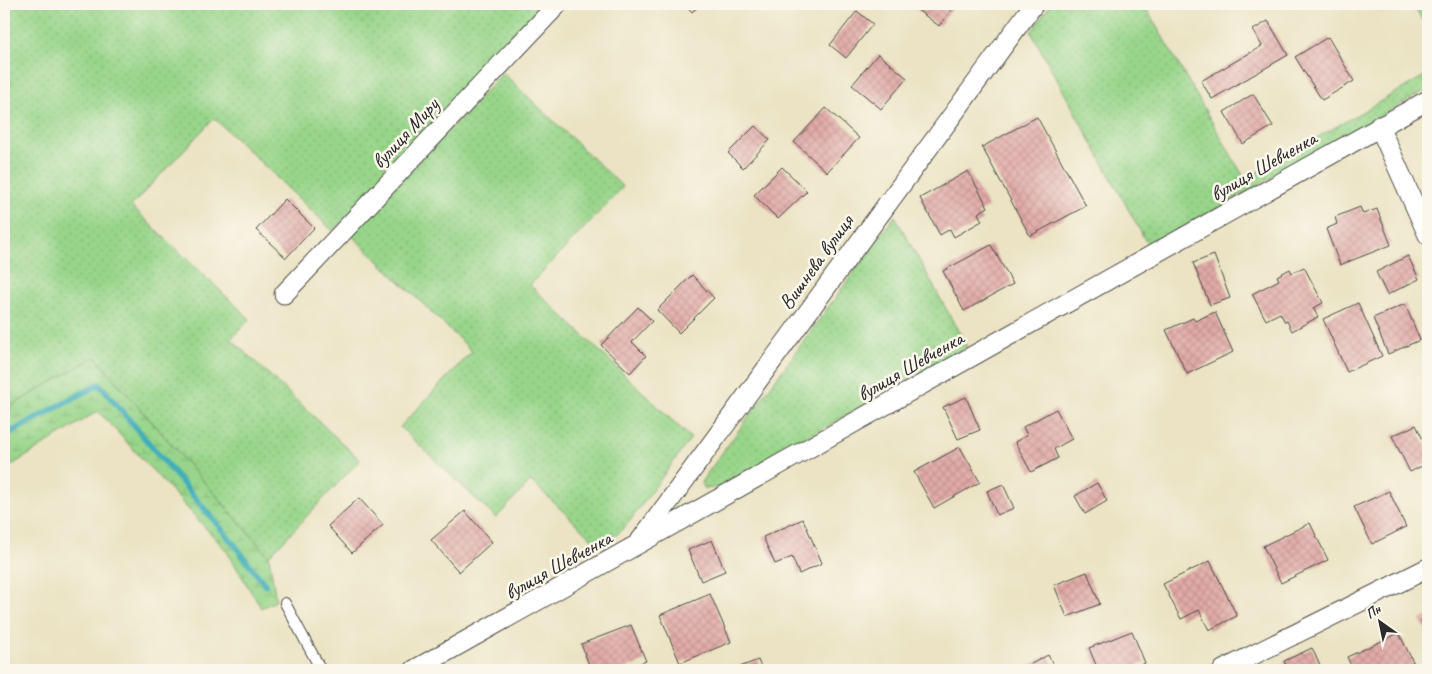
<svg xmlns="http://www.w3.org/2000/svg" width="1432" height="674" viewBox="0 0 1432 674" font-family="Caveat,sans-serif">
  <defs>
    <pattern id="grass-dots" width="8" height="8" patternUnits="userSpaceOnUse" patternTransform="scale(1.25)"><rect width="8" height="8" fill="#98d58a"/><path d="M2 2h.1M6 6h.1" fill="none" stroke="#83b777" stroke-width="1.8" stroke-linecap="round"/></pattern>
    <pattern id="wetland-marsh" width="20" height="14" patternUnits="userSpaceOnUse" patternTransform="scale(1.25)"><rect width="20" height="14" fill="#98d58a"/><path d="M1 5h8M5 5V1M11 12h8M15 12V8" fill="none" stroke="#83b777"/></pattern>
    <pattern id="building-cross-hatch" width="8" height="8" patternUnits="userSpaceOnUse" patternTransform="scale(1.25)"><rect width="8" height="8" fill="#e1aaa7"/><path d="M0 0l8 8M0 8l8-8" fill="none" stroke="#c19290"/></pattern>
  </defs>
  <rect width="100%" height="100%" fill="#fbf7ec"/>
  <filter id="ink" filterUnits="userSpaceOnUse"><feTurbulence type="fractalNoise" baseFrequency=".02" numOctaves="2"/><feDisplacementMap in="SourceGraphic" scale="10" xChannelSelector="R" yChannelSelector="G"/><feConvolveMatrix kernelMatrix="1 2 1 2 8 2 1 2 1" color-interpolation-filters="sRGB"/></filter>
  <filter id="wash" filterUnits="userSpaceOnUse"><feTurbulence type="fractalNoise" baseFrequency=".0096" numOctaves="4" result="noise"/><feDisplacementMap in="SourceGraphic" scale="20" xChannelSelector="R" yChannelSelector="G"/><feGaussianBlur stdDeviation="1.12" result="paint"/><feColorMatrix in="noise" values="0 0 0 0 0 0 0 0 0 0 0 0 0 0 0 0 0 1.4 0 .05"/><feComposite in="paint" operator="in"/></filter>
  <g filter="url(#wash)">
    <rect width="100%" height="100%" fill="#ebe3c3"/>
    <g fill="url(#grass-dots)" stroke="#62805a">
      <path d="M4 4H533L541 11 333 231 214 118 131 206 250 319 231 339 360 460 269 556 95 357 4 410Z"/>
      <path d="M1051 4H1156L1147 10 1245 179 1428 74V89L1149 247 1031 32Z"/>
      <path d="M503 73 623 187 530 285 691 438 629 522 603 549 531 481 496 518 400 427 472 351 350 234Z"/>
      <path d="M895 216 967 347 720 487 705 489 701 482Z"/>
    </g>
    <path fill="url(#wetland-marsh)" stroke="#62805a" d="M95 357 269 556 276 601 261 608 226 550 98 411 4 470V410Z"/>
    <path fill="#98d58a" stroke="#62805a" d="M1413 4H1428V30Z"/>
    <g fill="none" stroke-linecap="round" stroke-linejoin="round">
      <path stroke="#3faeba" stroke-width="6" d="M4 436 99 384 234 544 265 585"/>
    </g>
    <g id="blocks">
      <g fill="url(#building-cross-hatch)">
        <path d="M685 4H701L692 12Z"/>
        <path d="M912 4H956L939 26 911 5Z"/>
        <path d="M857 11 873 24 846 58 830 45Z"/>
        <path d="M1268 21 1288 55 1212 99 1201 81 1262 46 1253 30Z"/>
        <path d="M1328 37 1354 81 1322 100 1295 57Z"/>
        <path d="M878 54 907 78 881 109 852 85Z"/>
        <path d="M1253 94 1273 126 1243 144 1224 112Z"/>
        <path d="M826 108 859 138 827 172 794 142Z"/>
        <path d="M1037 117 1086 206 1030 236 982 147Z"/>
        <path d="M755 126 770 140 743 168 728 153Z"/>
        <path d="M782 167 807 191 778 219 754 195Z"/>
        <path d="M968 171 988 207 978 213 982 221 954 237 950 229 940 235 920 198Z"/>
        <path d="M285 199 314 228 286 258 256 230Z"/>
        <path d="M1360 207 1363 214 1377 209 1391 245 1340 265 1326 229 1337 224 1335 217Z"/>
        <path d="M991 245 1013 284 964 311 943 271Z"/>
        <path d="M1214 255 1230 298 1210 305 1193 263Z"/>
        <path d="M1408 256 1419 279 1387 295 1376 272Z"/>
        <path d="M1304 267 1323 303 1313 308 1318 317 1292 331 1287 321 1285 322 1280 313 1266 320 1252 294 1279 280 1277 276 1290 269 1292 273Z"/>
        <path d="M692 275 714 298 679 333 657 310Z"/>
        <path d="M1358 303 1382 356 1347 372 1323 319Z"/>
        <path d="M1405 304 1420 340 1388 354 1373 318Z"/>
        <path d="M638 307 652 321 632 342 646 356 630 373 601 345Z"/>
        <path d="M1215 312 1233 352 1187 374 1166 330 1193 318 1195 321Z"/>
        <path d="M966 397 980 430 958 439 943 407Z"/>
        <path d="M1056 409 1072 439 1054 449 1058 458 1031 472 1015 442 1027 435 1023 427Z"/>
        <path d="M1416 425 1428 450V463L1410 472 1392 436Z"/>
        <path d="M960 447 980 482 934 508 914 472Z"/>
        <path d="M1097 483 1107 501 1085 514 1075 496Z"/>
        <path d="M1003 484 1014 508 997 515 987 491Z"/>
        <path d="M1389 491 1406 527 1372 544 1354 507Z"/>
        <path d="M359 498 383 525 352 553 328 526Z"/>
        <path d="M465 511 492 542 459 572 431 540Z"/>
        <path d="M803 519 822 563 799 574 792 557 775 564 763 537Z"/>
        <path d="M1310 523 1328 560 1281 583 1263 546Z"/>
        <path d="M712 540 725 571 701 581 688 550Z"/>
        <path d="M1210 561 1237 616 1209 630 1199 610 1181 619 1163 584Z"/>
        <path d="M1087 572 1100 604 1067 617 1054 585Z"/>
        <path d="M710 594 731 642 680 663 660 615Z"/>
        <path d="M1428 616V635L1421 620Z"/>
        <path d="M631 625 646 661 622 670H591L581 644Z"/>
        <path d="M1132 631 1145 663 1127 670H1098L1089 648Z"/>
        <path d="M1399 633 1417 670H1353L1347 657Z"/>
        <path d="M1312 648 1322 670H1288L1284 661Z"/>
        <path d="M1048 655 1056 670H1020Z"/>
        <path d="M758 660 762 670H732Z"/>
      </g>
    </g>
  </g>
  <g filter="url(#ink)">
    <use href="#blocks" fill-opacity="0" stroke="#484742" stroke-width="1"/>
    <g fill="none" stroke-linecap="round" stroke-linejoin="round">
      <defs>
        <path id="service" d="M285 603 321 670"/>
        <g id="minor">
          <path d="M1379 126 1428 235"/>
          <path d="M284 294 558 4"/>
          <path d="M640 541 1034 4"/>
          <path d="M414 670 1428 100"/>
          <path d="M1223 670 1428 568"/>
        </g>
      </defs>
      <use href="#service" stroke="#484742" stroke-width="12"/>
      <use href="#minor" stroke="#484742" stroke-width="21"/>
      <use href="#service" stroke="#fff" stroke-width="10"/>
      <use href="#minor" stroke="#fff" stroke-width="19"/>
    </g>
  </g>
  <g text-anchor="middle" stroke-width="5" stroke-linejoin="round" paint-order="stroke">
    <g font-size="21" fill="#2b2b2b" stroke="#fbf7ec">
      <text transform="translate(405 133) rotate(-47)" y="7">вулиця Миру</text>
      <text transform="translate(1263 166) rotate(-30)" y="7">вулиця Шевченка</text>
      <text transform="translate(816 262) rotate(-54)" y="7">Вишнева вулиця</text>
      <text transform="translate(910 366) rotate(-30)" y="7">вулиця Шевченка</text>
      <text transform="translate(558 565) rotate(-29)" y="7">вулиця Шевченка</text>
    </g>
  </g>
  <rect width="1432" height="674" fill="none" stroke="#fbf7ec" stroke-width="20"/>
  <g transform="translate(1380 622) rotate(327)" stroke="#fbf7ec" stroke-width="4" paint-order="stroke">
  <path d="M0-4L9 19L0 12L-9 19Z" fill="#2b2b2b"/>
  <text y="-8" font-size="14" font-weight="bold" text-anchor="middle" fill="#2b2b2b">Пн</text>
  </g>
</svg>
